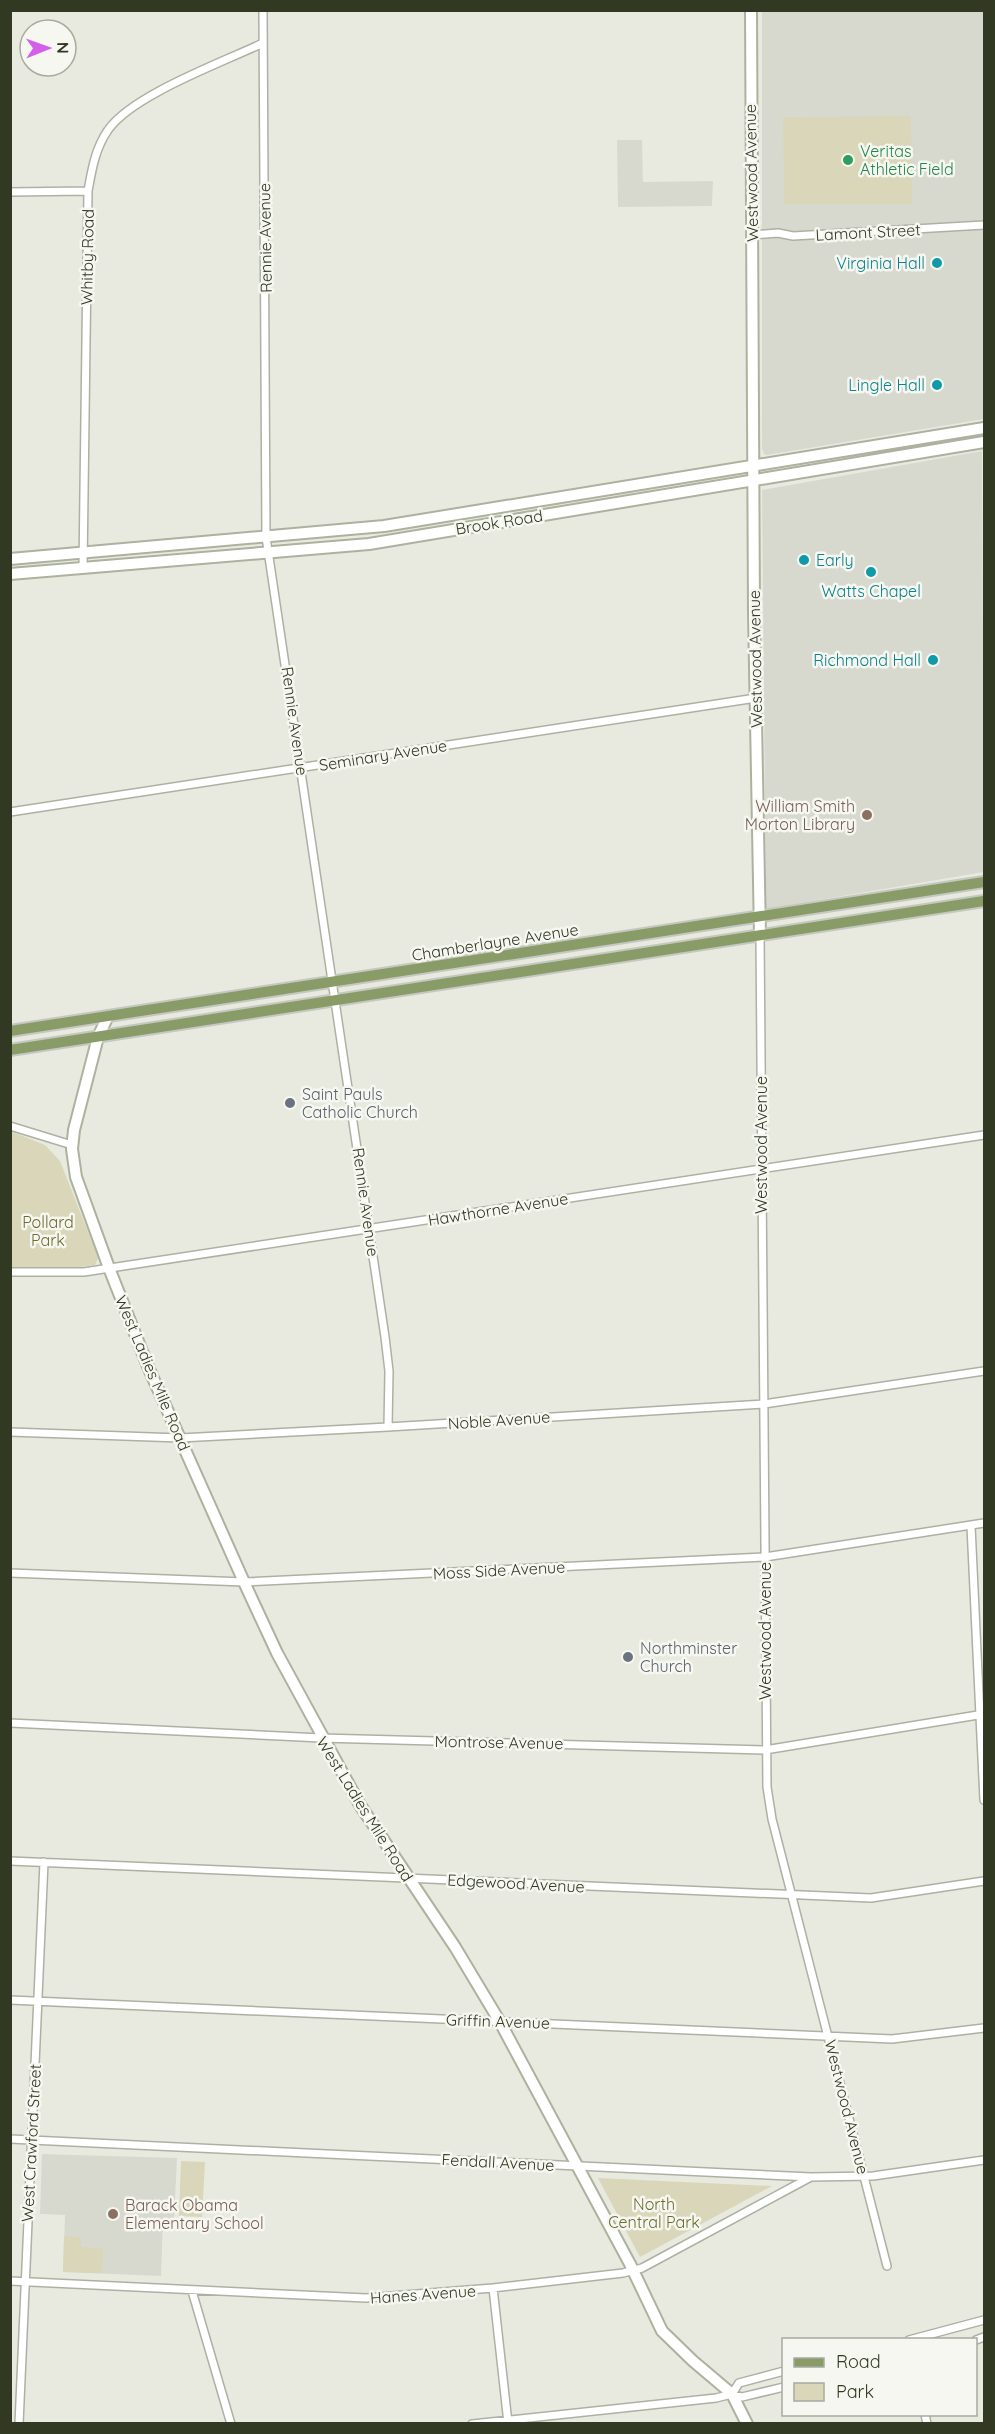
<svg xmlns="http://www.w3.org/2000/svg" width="995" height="2434" viewBox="0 0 995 2434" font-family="Quicksand,sans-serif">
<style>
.built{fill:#d8d9ce}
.green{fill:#dad6ba}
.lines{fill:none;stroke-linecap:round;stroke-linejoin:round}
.street-casing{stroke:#adb1a3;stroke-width:10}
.secondary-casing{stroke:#acb29d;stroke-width:14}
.primary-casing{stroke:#c5c8c1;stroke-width:14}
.street{stroke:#fff;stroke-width:7}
.secondary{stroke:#fff;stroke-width:10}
.primary{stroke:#899c67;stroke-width:10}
.leisure-dot{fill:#2e9e5b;stroke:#f6f7f0;stroke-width:2}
.culture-dot{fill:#0f9aa8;stroke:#f6f7f0;stroke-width:2}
.education-dot{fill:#8d6e63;stroke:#f6f7f0;stroke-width:2}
.worship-dot{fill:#6b7280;stroke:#f6f7f0;stroke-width:2}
.labels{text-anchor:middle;stroke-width:5;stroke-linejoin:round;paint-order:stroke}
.leisure-label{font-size:16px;fill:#27864d;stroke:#f6f7f0;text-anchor:start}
.street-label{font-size:16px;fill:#313922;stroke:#f6f7f0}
.culture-label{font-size:16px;fill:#0d838f;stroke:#f6f7f0;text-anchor:end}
.education-label{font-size:16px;fill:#785e54;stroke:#f6f7f0;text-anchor:end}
.worship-label{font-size:16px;fill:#5b616d;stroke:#f6f7f0;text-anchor:start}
.park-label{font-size:16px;fill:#6c6c2f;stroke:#f6f7f0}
</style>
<rect width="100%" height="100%" fill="#e8eae0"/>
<path class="built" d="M762 11H984V419L767 455 764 454 762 448Z
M617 140H642L643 182 713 181 712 206 618 207Z
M982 451 984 872 766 909 762 490Z
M42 2154 177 2158 174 2221H163L161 2276 63 2272 65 2215 40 2214Z"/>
<path class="green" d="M911 116 912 204H784L783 117Z
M10 1131 45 1145 60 1161 96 1252 98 1258 95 1265 65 1269 11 1267Z
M181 2161 205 2162 202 2217 179 2216Z
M598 2178 772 2186 640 2257Z
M64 2236 81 2237V2247L103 2248 102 2273 63 2272Z"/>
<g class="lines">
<g class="street-casing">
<path id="street" d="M263 10 266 537 385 1337 389 1371 388 1427
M10 192 88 191
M752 235 778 233 793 236 984 225
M83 568 88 191C92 169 95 149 108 130 132 95 223 62 263 43
M10 812 756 698
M760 935 767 1787 772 1819 887 2266
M10 1126 72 1145
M10 1272H84L984 1135
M10 1432 180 1438 388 1427 764 1404 984 1371
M971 1526 984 1800
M10 1573 244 1582 765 1557 984 1523
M10 1723 321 1738 765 1750 984 1714
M10 1861 871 1898 984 1881
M10 2000 892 2039 984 2028
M10 2139 811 2177 873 2176 984 2160
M10 2281 366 2298 493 2288 623 2273 642 2268 809 2178
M493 2288 508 2423
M192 2291 231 2424
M909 2340 984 2320
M976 2340 984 2337
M732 2394 739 2383 784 2371
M925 2414 927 2424
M19 2424 44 1862
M472 2424 716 2398 732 2394 742 2397 784 2387"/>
</g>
<g class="secondary-casing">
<path id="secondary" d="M751 10 754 613 760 935
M10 559 384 526 984 428
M10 574 369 544 984 442
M108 1016 98 1037 74 1130 72 1149 76 1177 109 1268 149 1369 244 1582 277 1653 360 1805 455 1947 500 2022 630 2264 662 2331 693 2361 732 2394 747 2424"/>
</g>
<g class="primary-casing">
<path id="primary" d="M10 1031 984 882
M10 1050 984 901"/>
</g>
<use href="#street" class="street"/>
<use href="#secondary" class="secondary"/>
<use href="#primary" class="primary"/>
</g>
<circle class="leisure-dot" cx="848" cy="160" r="6"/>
<g class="culture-dot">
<circle cx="937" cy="263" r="6"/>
<circle cx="937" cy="385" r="6"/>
<circle cx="804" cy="560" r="6"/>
<circle cx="871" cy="572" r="6"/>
<circle cx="933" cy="660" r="6"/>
</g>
<g class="education-dot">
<circle cx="867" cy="815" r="6"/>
<circle cx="113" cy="2214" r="6"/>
</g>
<g class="worship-dot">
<circle cx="290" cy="1103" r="6"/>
<circle cx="628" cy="1657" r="6"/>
</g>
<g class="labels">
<g class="leisure-label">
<text x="860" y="157">Veritas<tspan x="860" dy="18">Athletic Field</tspan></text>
</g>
<g class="street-label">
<text transform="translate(751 173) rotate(-91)" y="6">Westwood Avenue</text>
<text transform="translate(868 232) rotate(-3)" y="6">Lamont Street</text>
<text transform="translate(265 238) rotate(-91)" y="6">Rennie Avenue</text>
<text transform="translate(87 257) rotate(-89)" y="6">Whitby Road</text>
<text transform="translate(499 522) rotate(-9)" y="6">Brook Road</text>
<text transform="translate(755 659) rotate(-91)" y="6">Westwood Avenue</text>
<text transform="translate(295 721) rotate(82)" y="6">Rennie Avenue</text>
<text transform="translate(383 755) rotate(-9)" y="6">Seminary Avenue</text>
<text transform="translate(495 942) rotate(-9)" y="6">Chamberlayne Avenue</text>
<text transform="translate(761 1145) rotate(-90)" y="6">Westwood Avenue</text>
<text transform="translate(366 1202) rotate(82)" y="6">Rennie Avenue</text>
<text transform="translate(498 1209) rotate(-9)" y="6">Hawthorne Avenue</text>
<text transform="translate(153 1373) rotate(67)" y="6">West Ladies Mile Road</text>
<text transform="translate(499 1420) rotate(-4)" y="6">Noble Avenue</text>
<text transform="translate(499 1570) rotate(-3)" y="6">Moss Side Avenue</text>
<text transform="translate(765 1631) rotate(-90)" y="6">Westwood Avenue</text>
<text transform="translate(499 1742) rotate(1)" y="6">Montrose Avenue</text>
<text transform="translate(365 1809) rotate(58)" y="6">West Ladies Mile Road</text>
<text transform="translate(516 1883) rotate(3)" y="6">Edgewood Avenue</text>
<text transform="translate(498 2021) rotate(2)" y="6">Griffin Avenue</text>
<text transform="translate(847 2107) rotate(76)" y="6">Westwood Avenue</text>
<text transform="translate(31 2143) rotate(-87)" y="6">West Crawford Street</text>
<text transform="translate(498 2162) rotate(3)" y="6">Fendall Avenue</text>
<text transform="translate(423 2294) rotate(-4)" y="6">Hanes Avenue</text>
</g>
<g class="culture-label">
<text x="925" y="269">Virginia Hall</text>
<text x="925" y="391">Lingle Hall</text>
<text x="816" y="566" text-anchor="start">Early</text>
<text x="871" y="597" text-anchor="middle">Watts Chapel</text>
<text x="921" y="666">Richmond Hall</text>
</g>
<g class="education-label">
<text x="855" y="812">William Smith<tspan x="855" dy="18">Morton Library</tspan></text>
<text x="125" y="2211" text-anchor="start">Barack Obama<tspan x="125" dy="18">Elementary School</tspan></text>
</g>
<g class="worship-label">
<text x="302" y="1100">Saint Pauls<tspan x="302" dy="18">Catholic Church</tspan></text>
<text x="640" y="1654">Northminster<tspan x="640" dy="18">Church</tspan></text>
</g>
<g class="park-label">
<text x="48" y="1228">Pollard<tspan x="48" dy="18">Park</tspan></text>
<text x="654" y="2210">North<tspan x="654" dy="18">Central Park</tspan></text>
</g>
</g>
<rect width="995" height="2434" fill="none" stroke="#313922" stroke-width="24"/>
<rect x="782" y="2338" width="195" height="78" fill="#f6f7f0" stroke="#a7ab9e" stroke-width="1.5"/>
<rect x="794" y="2358" width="30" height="9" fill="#899c67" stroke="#a7ab9e" stroke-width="1.5"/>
<text x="836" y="2368" font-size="18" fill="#313922">Road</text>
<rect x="794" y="2383" width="30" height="18" fill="#dad6ba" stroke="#a7ab9e" stroke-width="1.5"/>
<text x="836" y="2398" font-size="18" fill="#313922">Park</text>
<g transform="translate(48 48) rotate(89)"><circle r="28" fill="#f6f7f0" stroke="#a7ab9e" stroke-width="1.5"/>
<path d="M0-4.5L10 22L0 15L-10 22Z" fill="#d45fe8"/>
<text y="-9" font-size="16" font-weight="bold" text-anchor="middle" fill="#313922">N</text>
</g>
</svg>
